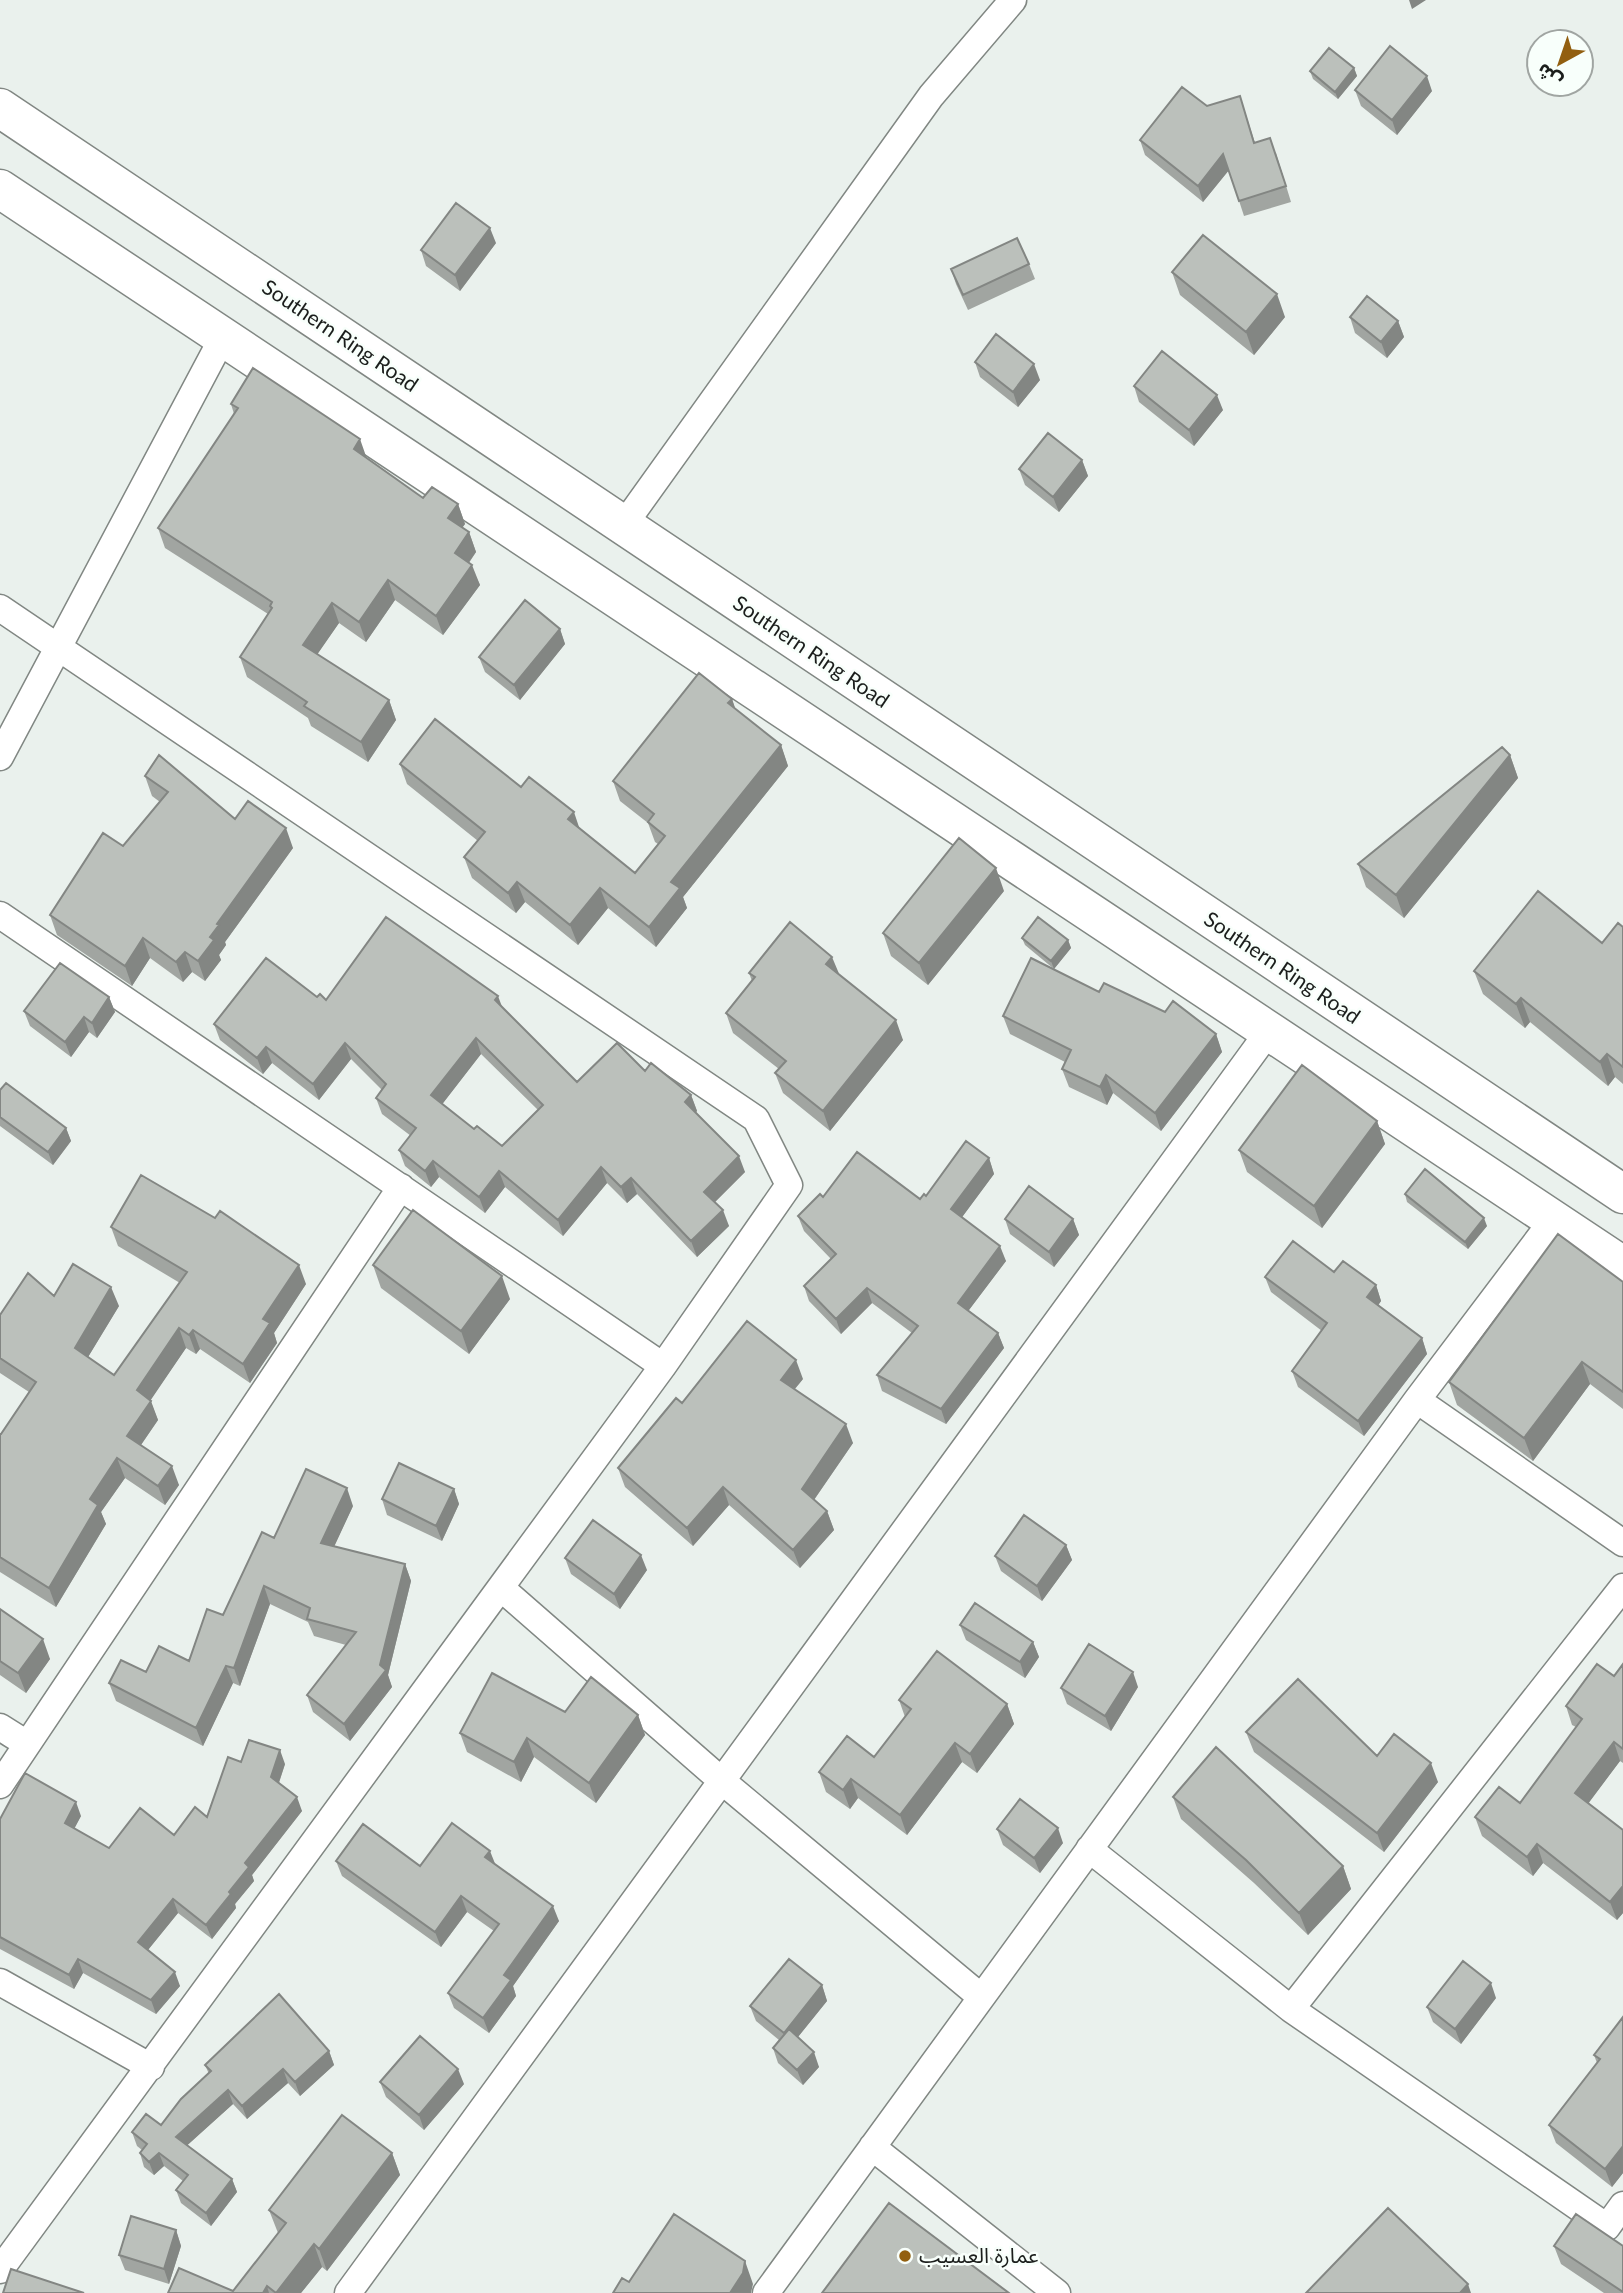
<svg xmlns="http://www.w3.org/2000/svg" width="1623" height="2293" viewBox="0 0 1623 2293" font-family="Lato,'Noto Sans Arabic',sans-serif">
<style>
.lines{fill:none;stroke-linecap:round;stroke-linejoin:round}
.street-casing{stroke:#818783;stroke-width:29}
.primary-casing{stroke:#818783;stroke-width:41}
.street{stroke:#fff;stroke-width:26}
.primary{stroke:#fff;stroke-width:38}
.wall{fill:#a1a5a1;fill-rule:evenodd}
.shaded-wall{fill:#838683}
.building{fill:#bbc0bb;stroke:#838683;stroke-width:2;fill-rule:evenodd}
.poi-dot{fill:#925f10;stroke:#f8fffb;stroke-width:2.5}
.labels{text-anchor:middle;stroke-width:5;stroke-linejoin:round;paint-order:stroke}
.street-label{font-size:21px;fill:#1b1e1c;stroke:#f8fffb}
.poi-label{font-size:21px;fill:#1b1e1c;stroke:#f8fffb;text-anchor:start}
</style>
<rect width="100%" height="100%" fill="#eaf1ed"/>
<g class="lines">
<g class="street-casing">
<path id="street" d="M623 526 931 96 1013 0
M0 608 756 1119 789 1185 663 1366 0 2270
M0 757 223 337
M0 915 663 1366
M1417 1400 1623 1543
M501 1588 722 1781 981 1997
M0 1727 27 1744
M0 1785 401 1187
M1089 1849 1291 2009 1623 1587
M0 1982 151 2067
M1291 2009 1607 2227 1623 2205
M872 2147 1057 2293
M348 2293 1269 1031
M766 2293 1417 1400 1553 1220"/>
</g>
<g class="primary-casing">
<path id="primary" d="M0 108 1623 1194
M0 189 1623 1266"/>
</g>
<use href="#street" class="street"/>
<use href="#primary" class="primary"/>
</g>
<path class="wall" d="M1354 68 1357 76 1338 99 1313 79 1310 71Z
M1355 90 1432 91 1397 135 1361 106Z
M1240 96 1255 143 1276 153 1291 202 1244 216 1229 170 1203 202 1145 155 1140 140 1207 106Z
M496 243 460 291 426 266 421 250Z
M1029 264 1035 279 968 310 956 284 951 269Z
M1172 272 1285 317 1254 355 1180 295Z
M1350 317 1398 321 1404 337 1387 358 1355 333Z
M975 362 1040 380 1018 407 980 377Z
M1134 386 1223 410 1194 446 1139 402Z
M231 404 367 458 423 498 458 504 465 524 462 528 469 532 476 552 469 563 480 585 443 635 395 600 366 642 339 623 317 654 389 700 396 720 368 762 311 726 308 718 247 677 240 657 268 614 165 548 158 528 234 414Z
M1082 460 1088 476 1059 512 1025 485 1019 469Z
M560 629 565 644 520 700 485 672 479 657Z
M732 699 735 709 781 745 788 766 683 897 687 908 656 947 608 908 578 945 525 902 516 913 472 878 464 857 478 841 407 784 400 764 521 787 579 828 635 873 658 844 655 842 648 823 620 801 613 781Z
M1510 755 1518 778 1404 918 1366 887 1358 864Z
M145 776 235 819 293 848 225 942 226 945 219 955 221 960 205 981 192 972 183 982 150 958 132 986 57 935 50 915 123 846 160 802 152 796Z
M1004 891 928 985 891 956 883 933Z
M1623 927V1084L1615 1077 1608 1086 1530 1022 1525 1028 1483 994 1474 971 1602 943Z
M1022 938 1068 940 1071 948 1054 969 1025 945Z
M749 973 839 975 903 1040 830 1131 783 1093 775 1073 779 1069 733 1033 726 1013 752 981Z
M1099 992 1165 1012 1216 1034 1222 1052 1161 1131 1113 1093 1107 1105 1069 1087 1062 1069 1065 1062 1010 1034 1003 1016Z
M109 997 115 1012 97 1038 89 1032 71 1057 30 1026 24 1011Z
M317 997 326 1000 502 1007 577 1082 645 1071 691 1095 697 1111 696 1112 745 1172 715 1202 729 1226 697 1257 637 1194 627 1203 607 1183 563 1236 505 1187 485 1213 439 1177 431 1187 405 1166 399 1150 411 1136 382 1114 376 1098 382 1090 351 1059 319 1100 272 1063 263 1074 220 1040 214 1024ZM481 1054 538 1110 502 1146 474 1129 442 1104Z
M0 1090 66 1128 71 1141 53 1165 0 1126Z
M1377 1121 1385 1144 1322 1228 1247 1172 1239 1150Z
M989 1158 994 1174 962 1217 1006 1261 968 1311 998 1333 1004 1348 946 1424 882 1391 877 1375 912 1333 872 1303 841 1334 809 1301 804 1286 831 1259 804 1231 798 1216 823 1197 920 1199Z
M1405 1194 1487 1226 1468 1249 1407 1202Z
M1005 1219H1073L1079 1235 1054 1267 1010 1234Z
M111 1227 306 1284 274 1333 277 1343 250 1383 200 1349 196 1354 186 1348 150 1400 158 1420 141 1445 179 1485 165 1505 125 1478 101 1512 106 1524 56 1607 0 1572V1434H1L29 1392 0 1373V1315L54 1296 119 1306 88 1357 114 1375 180 1283 118 1246Z
M373 1265 510 1299 469 1354 381 1288Z
M1334 1272 1376 1285 1381 1301 1378 1305 1422 1338 1427 1354 1364 1436 1298 1387 1292 1371 1322 1331 1271 1292 1265 1277Z
M1623 1282V1409L1590 1384 1533 1461 1457 1405 1449 1382Z
M803 1379 795 1389 853 1443 814 1500 827 1511 834 1530 800 1568 729 1505 693 1546 625 1487 618 1468Z
M454 1489 459 1504 442 1541 387 1515 382 1499Z
M353 1506 334 1546 405 1564 411 1581 388 1675 392 1687 350 1741 313 1712 307 1695 346 1645 314 1636 308 1622 270 1604 240 1686 233 1683 203 1746 116 1701 109 1683 189 1661 223 1615 274 1538Z
M1066 1545 1072 1560 1042 1601 1001 1571 995 1556Z
M565 1558 647 1570 620 1609 571 1574Z
M0 1609 50 1659 26 1693 0 1675Z
M960 1625 1033 1642 1039 1657 1025 1678 966 1640Z
M1623 1664V1763L1620 1761 1588 1803 1623 1830V1913L1617 1920 1543 1863 1533 1876 1482 1836 1475 1817 1520 1803 1576 1727 1572 1725 1566 1706 1614 1676Z
M1138 1687 1111 1731 1067 1704 1061 1688Z
M899 1700 1007 1704 1014 1724 977 1773 962 1762 907 1835 858 1798 850 1809 826 1792 819 1772 874 1757 905 1717Z
M638 1715 645 1735 596 1803 534 1757 521 1782 467 1752 460 1733Z
M1246 1732 1377 1756 1438 1782 1384 1852 1254 1752Z
M241 1762 285 1764 279 1783 302 1811 252 1875 254 1881 235 1904 236 1908 212 1939 178 1913 148 1950 180 1986 156 2014 83 1973 74 1989 0 1949V1819L81 1816 74 1828 109 1848 174 1835 207 1817Z
M1173 1797 1343 1866 1351 1889 1308 1935 1254 1883 1181 1819Z
M997 1829 1063 1843 1040 1873 1003 1845Z
M336 1861 420 1866 495 1865 559 1921 513 1986 516 1996 489 2033 454 2008 448 1993 494 1931 467 1912 441 1947 342 1876Z
M822 1985 827 2001 798 2037 819 2067 803 2085 778 2063 773 2048 779 2040 756 2021 750 2006Z
M1496 1998 1461 2044 1433 2022 1427 2007Z
M1623 2017V2173L1612 2187 1556 2143 1549 2125 1597 2063 1594 2055Z
M329 2051 334 2065 300 2096 288 2083 247 2119 233 2104 187 2145 232 2179 237 2192 211 2226 181 2203 176 2190 183 2181 164 2166 154 2175 144 2167 140 2153 142 2150 137 2146 132 2132 161 2125 209 2074 205 2065Z
M380 2082 464 2084 424 2130 386 2097Z
M392 2153 400 2175 327 2271 322 2267 301 2293H168L233 2291 278 2233 269 2210Z
M176 2230 181 2246 169 2284 125 2270 119 2255Z
M1554 2246H1623V2293H1604L1561 2264Z"/>
<path class="shaded-wall" d="M1409 0H1426L1412 9Z
M1354 68 1357 76 1338 99 1335 92Z
M1427 76 1432 91 1397 135 1392 120Z
M1223 154 1229 170 1203 202 1198 186Z
M490 228 496 243 460 291 455 275Z
M1277 294 1285 317 1254 355 1246 332Z
M1398 321 1404 337 1387 358 1381 342Z
M1034 364 1040 380 1018 407 1013 392Z
M1217 395 1223 410 1194 446 1189 430Z
M360 439 367 459 354 449Z
M1082 460 1088 476 1059 512 1053 497Z
M458 504 465 524 455 537 448 518Z
M469 532 476 552 462 572 455 553Z
M472 565 480 585 443 635 436 616Z
M388 580 395 600 366 642 359 622Z
M332 603 339 623 310 665 303 645Z
M560 629 565 644 520 700 514 685Z
M732 699 739 719 728 703Z
M389 700 396 720 368 762 361 742Z
M781 745 788 766 683 897 687 908 656 947 649 927 671 882Z
M1510 755 1518 778 1404 918 1396 895Z
M574 812 581 833 568 819Z
M286 828 293 848 225 942 226 945 219 955 221 960 205 981 198 961 217 924Z
M996 868 1004 891 928 985 919 963Z
M517 882 525 902 516 913 508 893Z
M600 888 608 908 578 945 570 925Z
M143 938 150 958 132 986 125 966Z
M1068 940 1071 948 1054 969 1051 961Z
M185 952 192 972 183 982 176 962Z
M832 957 840 976 826 964Z
M498 996 504 1012 495 1000Z
M109 997 115 1012 97 1038 92 1023Z
M1521 998 1530 1022 1525 1028 1516 1004Z
M84 1017 89 1032 71 1057 65 1042Z
M896 1020 903 1040 830 1131 823 1111Z
M1216 1034 1222 1052 1161 1131 1155 1113Z
M476 1038 481 1054 437 1111 431 1095Z
M345 1043 351 1059 319 1100 313 1084Z
M266 1047 272 1063 263 1074 257 1058Z
M1607 1054 1615 1077 1608 1086 1600 1062Z
M1106 1075 1113 1093 1107 1105 1100 1087Z
M691 1095 697 1111 691 1118 685 1102Z
M1377 1121 1385 1144 1322 1228 1314 1206Z
M66 1128 71 1141 53 1165 48 1152Z
M739 1156 745 1172 710 1207 704 1192Z
M989 1158 994 1174 957 1224 951 1209Z
M433 1161 439 1177 431 1187 425 1171Z
M601 1167 607 1183 563 1236 558 1220Z
M499 1171 505 1187 485 1213 479 1197Z
M631 1178 637 1194 627 1203 621 1187Z
M723 1210 729 1226 697 1257 691 1241Z
M1484 1218 1487 1226 1468 1249 1465 1242Z
M1073 1219 1079 1235 1054 1267 1049 1252Z
M1000 1246 1006 1261 963 1318 958 1303Z
M299 1265 306 1284 274 1333 277 1343 250 1383 243 1364 263 1319Z
M502 1276 510 1299 469 1354 461 1331Z
M1376 1285 1381 1301 1373 1313 1367 1297Z
M111 1287 119 1306 82 1367 75 1348Z
M867 1288 872 1303 841 1334 836 1319Z
M179 1328 186 1348 144 1410 137 1390Z
M193 1330 200 1349 196 1354 189 1335Z
M998 1333 1004 1348 946 1424 941 1409Z
M1422 1338 1427 1354 1364 1436 1358 1421Z
M796 1360 803 1379 787 1398 781 1380Z
M1582 1362 1590 1384 1533 1461 1524 1438Z
M151 1401 158 1420 134 1455 127 1436Z
M846 1424 853 1443 809 1507 802 1489Z
M117 1458 125 1478 101 1512 106 1524 56 1607 49 1588 90 1499Z
M172 1466 179 1485 165 1505 158 1486Z
M723 1487 729 1505 693 1546 687 1528Z
M347 1488 353 1506 328 1560 321 1543Z
M454 1489 459 1504 442 1541 436 1526Z
M827 1511 834 1530 800 1568 793 1550Z
M1066 1545 1072 1560 1042 1601 1037 1586Z
M641 1555 647 1570 620 1609 614 1594Z
M405 1564 411 1581 388 1675 392 1687 350 1741 344 1724 380 1665Z
M264 1586 270 1604 240 1686 234 1668Z
M43 1639 50 1659 26 1693 18 1673Z
M1033 1642 1039 1657 1025 1678 1020 1662Z
M226 1666 233 1683 203 1746 196 1728Z
M1133 1672 1138 1687 1111 1731 1105 1716Z
M1007 1704 1014 1724 977 1773 970 1754Z
M638 1715 645 1735 596 1803 589 1783Z
M527 1738 534 1757 521 1782 514 1762Z
M1614 1742 1620 1761 1582 1812 1575 1793Z
M955 1743 962 1762 907 1835 900 1815Z
M280 1750 285 1764 276 1791 271 1777Z
M1431 1763 1438 1782 1384 1852 1377 1833Z
M851 1779 858 1798 850 1809 843 1790Z
M297 1797 302 1811 252 1875 254 1881 235 1904 236 1908 212 1939 206 1925 229 1892 245 1863Z
M76 1802 81 1816 70 1837 65 1823Z
M1058 1828 1063 1843 1040 1873 1034 1858Z
M1537 1844 1543 1863 1533 1876 1527 1857Z
M490 1851 496 1866 485 1857Z
M1343 1866 1351 1889 1308 1935 1299 1913Z
M1623 1886V1913L1617 1920 1610 1902Z
M461 1896 467 1912 441 1947 435 1932Z
M173 1899 178 1913 143 1956 138 1942Z
M553 1906 559 1921 513 1986 516 1996 489 2033 483 2018 504 1975Z
M78 1959 83 1973 74 1989 69 1975Z
M175 1972 180 1986 156 2014 151 2000Z
M1491 1983 1496 1998 1461 2044 1455 2029Z
M822 1985 827 2001 789 2048 784 2033Z
M329 2051 334 2065 300 2096 295 2082Z
M814 2052 819 2067 803 2085 797 2070Z
M283 2069 288 2083 247 2119 242 2106Z
M458 2069 464 2084 424 2130 419 2115Z
M228 2090 233 2104 181 2151 176 2137Z
M1623 2146V2173L1612 2187 1605 2169Z
M159 2153 164 2166 154 2175 149 2162Z
M392 2153 400 2175 327 2271 319 2249Z
M232 2179 237 2192 211 2226 206 2213Z
M176 2230 181 2246 169 2284 164 2269Z
M314 2244 322 2267 301 2293H276Z
M745 2261 753 2284 751 2293H730Z
M1468 2284 1471 2293H1460Z
M267 2286 269 2293H263Z"/>
<path class="building" d="M1390 46 1427 76 1392 120 1355 90Z
M1329 48 1354 68 1335 92 1310 71Z
M1182 87 1207 106 1240 96 1254 143 1270 138 1286 186 1239 201 1223 154 1198 186 1140 140Z
M456 203 490 228 455 275 421 250Z
M1203 235 1277 294 1246 332 1172 272Z
M1017 238 1029 264 963 295 951 269Z
M1367 296 1398 321 1381 342 1350 317Z
M996 334 1034 364 1013 392 975 362Z
M1162 351 1217 395 1189 430 1134 386Z
M253 368 360 439 354 449 423 498 432 487 458 504 448 518 469 532 455 553 472 565 436 616 388 580 359 622 332 603 303 645 389 700 361 742 304 706 307 702 240 657 272 608 270 606 272 602 158 528 238 408 231 404Z
M1048 433 1082 460 1053 497 1019 469Z
M525 600 560 629 514 685 479 657Z
M699 673 732 699 728 703 781 745 671 882 680 888 649 927 600 888 570 925 517 882 508 893 464 857 485 832 400 764 435 719 521 787 529 777 574 812 568 819 635 873 665 836 648 822 654 814 613 781Z
M1502 747 1510 755 1396 895 1358 864Z
M159 755 235 819 248 801 286 828 217 924 219 925 210 937 214 940 198 961 185 952 176 962 143 938 125 966 50 915 103 833 123 846 168 792 145 776Z
M959 838 996 868 919 963 883 933Z
M1538 891 1602 943 1618 923 1623 927V1067L1607 1054 1600 1062 1521 998 1516 1004 1474 971Z
M386 917 498 996 495 1000 577 1082 617 1043 645 1071 651 1063 691 1095 685 1102 739 1156 704 1192 723 1210 691 1241 631 1178 621 1187 601 1167 558 1220 499 1171 479 1197 433 1161 425 1171 399 1150 416 1128 376 1098 386 1084 345 1043 313 1084 266 1047 257 1058 214 1024 266 958 317 997 320 994 326 1000ZM476 1038 543 1105 502 1146 477 1126 474 1129 431 1095Z
M1038 917 1068 940 1051 961 1022 938Z
M790 922 832 957 826 964 896 1020 823 1111 775 1073 786 1061 726 1013 755 977 749 973Z
M1031 958 1099 992 1104 983 1165 1012 1173 1001 1216 1034 1155 1113 1106 1075 1100 1087 1062 1069 1071 1050 1003 1016Z
M60 963 109 997 92 1023 84 1017 65 1042 24 1011Z
M1302 1065 1377 1121 1314 1206 1239 1150Z
M6 1083 66 1128 48 1152 0 1117V1090Z
M966 1141 989 1158 951 1209 1000 1246 958 1303 998 1333 941 1409 877 1375 918 1326 867 1288 836 1319 804 1286 836 1254 798 1216 820 1194 823 1197 857 1152 920 1199 924 1194 926 1196Z
M1425 1169 1484 1218 1465 1242 1405 1194Z
M141 1175 215 1218 220 1211 299 1265 263 1319 270 1323 243 1364 193 1330 189 1335 179 1328 137 1390 151 1401 127 1436 172 1466 158 1486 117 1458 90 1499 98 1505 49 1588 0 1557V1434H1L36 1382 0 1358V1315L28 1273 54 1296 73 1264 111 1287 75 1348 114 1375 187 1272 111 1227Z
M1029 1186 1073 1219 1049 1252 1005 1219Z
M413 1210 502 1276 461 1331 373 1265Z
M1558 1234 1623 1282V1392L1582 1362 1524 1438 1449 1382Z
M1293 1241 1334 1272 1343 1261 1376 1285 1367 1297 1422 1338 1358 1421 1292 1371 1327 1323 1265 1277Z
M747 1321 796 1360 781 1380 846 1424 802 1489 827 1511 793 1550 723 1487 687 1528 618 1468 676 1398 682 1403Z
M399 1463 454 1489 436 1526 382 1499Z
M306 1469 347 1488 321 1543 405 1564 380 1665 386 1670 344 1724 307 1695 356 1632 307 1619 310 1608 264 1586 234 1668 226 1666 196 1728 109 1683 121 1660 146 1672 159 1646 189 1661 207 1609 223 1615 262 1532 274 1538Z
M1024 1515 1066 1545 1037 1586 995 1556Z
M593 1520 641 1555 614 1594 565 1558Z
M975 1603 1033 1642 1020 1662 960 1625Z
M0 1609 43 1639 18 1673 0 1661Z
M1089 1644 1133 1672 1105 1716 1061 1688Z
M937 1651 1007 1704 970 1754 955 1743 900 1815 851 1779 843 1790 819 1772 847 1736 874 1757 911 1709 899 1700Z
M1597 1664 1614 1676 1623 1664V1749L1614 1742 1575 1793 1623 1830V1886L1610 1902 1537 1844 1527 1857 1475 1817 1499 1787 1520 1803 1582 1719 1566 1706Z
M492 1673 565 1712 591 1677 638 1715 589 1783 527 1738 514 1762 460 1733Z
M1298 1679 1377 1756 1394 1734 1431 1763 1377 1833 1246 1732Z
M249 1740 280 1750 271 1777 297 1797 245 1863 249 1867 229 1892 231 1894 206 1925 173 1899 138 1942 175 1972 151 2000 78 1959 69 1975 0 1937V1819L25 1773 76 1802 65 1823 109 1848 140 1808 174 1835 195 1807 207 1817 228 1757 241 1762Z
M1216 1747 1343 1866 1299 1913 1246 1860 1173 1797Z
M1020 1799 1058 1828 1034 1858 997 1829Z
M452 1823 490 1851 485 1857 553 1906 504 1975 511 1980 483 2018 448 1993 499 1924 461 1896 435 1932 336 1861 363 1824 420 1866Z
M789 1959 822 1985 784 2033 750 2006Z
M1463 1961 1491 1983 1455 2029 1427 2007Z
M279 1994 329 2051 295 2082 283 2069 242 2106 228 2090 176 2137 232 2179 206 2213 176 2190 188 2175 159 2153 149 2162 140 2153 147 2144 132 2132 146 2114 161 2125 181 2099 211 2071 205 2065Z
M1623 2017V2146L1605 2169 1549 2125 1600 2059 1594 2055Z
M789 2029 814 2052 797 2070 773 2048Z
M420 2036 458 2069 419 2115 380 2082Z
M342 2115 392 2153 319 2249 314 2244 276 2293 267 2286 263 2293H168L179 2268 233 2291 286 2223 269 2210Z
M889 2203 1009 2293H822Z
M1388 2208 1468 2284 1460 2293H1306Z
M674 2214 745 2261 743 2273 730 2293H613L622 2278 629 2282Z
M1576 2214 1623 2246V2292L1554 2246Z
M131 2216 176 2230 164 2269 119 2255Z
M11 2269 84 2293H3Z"/>
<circle class="poi-dot" cx="905" cy="2256" r="7"/>
<g class="labels">
<g class="street-label">
<text transform="translate(340 336) rotate(34)" y="7">Southern Ring Road</text>
<text transform="translate(811 652) rotate(34)" y="7">Southern Ring Road</text>
<text transform="translate(1282 968) rotate(34)" y="7">Southern Ring Road</text>
</g>
<g class="poi-label">
<text x="919" y="2263">عمارة العسيب</text>
</g>
</g>
<g transform="translate(1560 63) rotate(220)"><circle r="33" fill="#f8fffb" stroke="#a0a5a2" stroke-width="2"/>
<path d="M0-5L12 26L0 18L-12 26Z" fill="#925f10"/>
<text y="-10" font-size="19" font-weight="bold" text-anchor="middle" fill="#1b1e1c">ش</text>
</g>
</svg>
